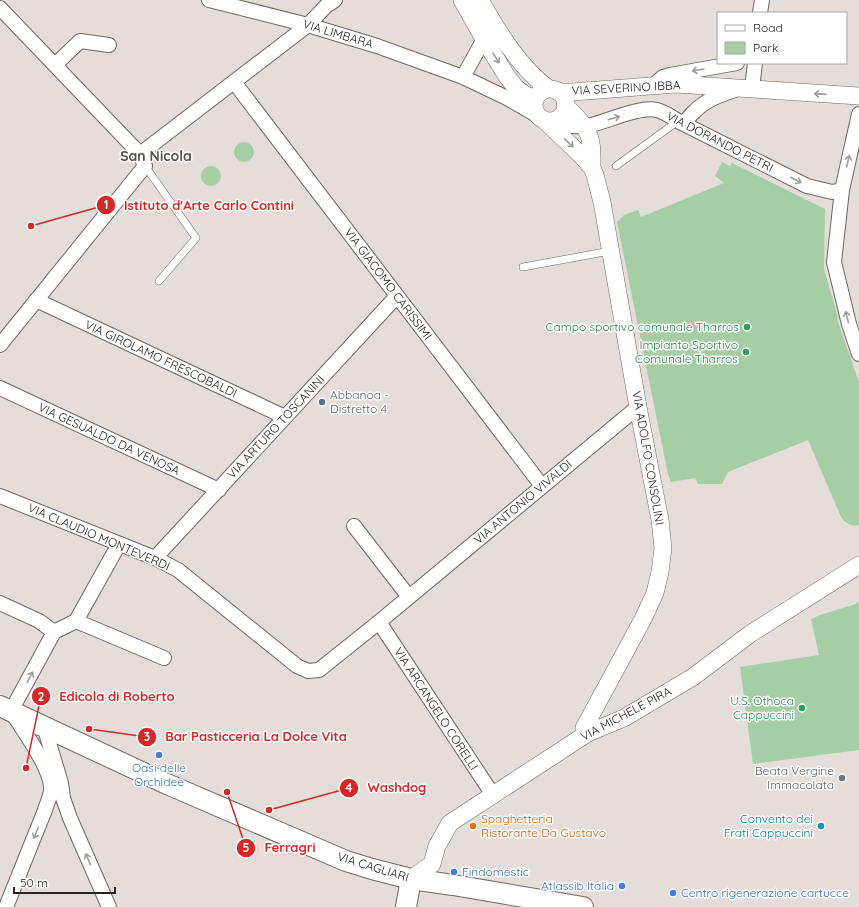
<svg xmlns="http://www.w3.org/2000/svg" width="859" height="907" viewBox="0 0 859 907" font-family="Quicksand,sans-serif">
<style>
.green{fill:#a5cea4}
.lines{fill:none;stroke-linecap:round;stroke-linejoin:round}
.service-casing{stroke:#6e6763;stroke-width:8}
.minor-casing{stroke:#6e6763;stroke-width:16}
.tertiary-casing{stroke:#6e6763;stroke-width:18}
.secondary-casing{stroke:#6e6763;stroke-width:22}
.service{stroke:#fff;stroke-width:7}
.minor{stroke:#fff;stroke-width:14}
.tertiary{stroke:#fff;stroke-width:17}
.secondary{stroke:#fff;stroke-width:20}
.oneway{stroke:#9e9c9c}
.leisure-dot{fill:#2e9e5b;stroke:#fff;stroke-width:1.5}
.service-dot{fill:#5c6f8a;stroke:#fff;stroke-width:1.5}
.shop-dot{fill:#3f7fe0;stroke:#fff;stroke-width:1.5}
.worship-dot{fill:#6b7280;stroke:#fff;stroke-width:1.5}
.food-dot{fill:#e8710a;stroke:#fff;stroke-width:1.5}
.culture-dot{fill:#0f9aa8;stroke:#fff;stroke-width:1.5}
.labels{text-anchor:middle;stroke-width:3;stroke-linejoin:round;paint-order:stroke}
.street-label{font-size:12px;fill:#272422;stroke:#fff}
.leisure-label{font-size:12px;fill:#27864d;stroke:#fff;text-anchor:end}
.service-label{font-size:12px;fill:#4e5e75;stroke:#fff;text-anchor:start}
.shop-label{font-size:12px;fill:#366cbe;stroke:#fff;text-anchor:start}
.worship-label{font-size:12px;fill:#5b616d;stroke:#fff;text-anchor:end}
.food-label{font-size:12px;fill:#c56008;stroke:#fff;text-anchor:start}
.culture-label{font-size:12px;fill:#0d838f;stroke:#fff;text-anchor:end}
.quarter-label{font-size:14px;font-weight:bold;fill:#564f4b;stroke:#fff}
.leader{fill:none;stroke:#d62828;stroke-width:1.5}
.callout-dot{fill:#d62828;stroke:#fff;stroke-width:1.5}
.mark-label{font-size:12px;text-anchor:middle;font-weight:bold;fill:#fff}
.callout-label{font-size:13px;text-anchor:middle;font-weight:bold;fill:#d62828;stroke:#fff;stroke-width:3;stroke-linejoin:round;paint-order:stroke}
</style>
<rect width="100%" height="100%" fill="#e5ddd9"/>
<path class="green" d="M234 152a10 10 0 1 1 20 0a10 10 0 1 1-20 0Z
M722 162 730 166 732 163 825 209 824 269 837 314 838 322 859 382V525C851 527 845 523 841 517L808 440 728 472 722 484H698L695 478 671 482 668 474 617 222 624 215 638 210 641 217 724 183 715 176Z
M201 176a10 10 0 1 1 20 0a10 10 0 1 1-20 0Z
M859 602V750L753 764 740 667 819 655 811 619 820 615 856 604Z"/>
<g class="lines">
<g class="service-casing">
<path id="service" d="M145 166 196 238 159 281
M616 166 678 121
M523 267 610 251"/>
</g>
<g class="minor-casing">
<path id="minor" d="M209 0 308 25 377 46 463 77 507 98 540 117
M0 8 140 154
M760 13 762 0
M55 65 80 41 109 45
M463 77 484 39
M234 82 542 486
M654 85 663 77 670 75 737 63
M752 89 755 63
M859 114 842 190 834 262 849 324 859 354
M549 121C561 125 578 128 591 125 608 121 640 106 657 110 664 112 672 117 678 121L807 186 832 192 842 190
M684 124C687 120 690 115 694 112 705 100 720 95 735 90
M36 300 285 417
M0 345 145 166 140 154 308 25 326 6 335 0
M0 388 219 490
M0 496 155 558 178 570 297 666 308 671 319 670 379 622 638 407
M354 526 409 597
M155 558 397 296
M0 603 39 621 54 632
M76 621 164 658
M379 622 493 795
M39 728 44 726 61 783 63 798 70 818 109 907
M6 907 45 810C47 803 51 796 51 789 52 769 22 729 11 711L54 632 76 621 119 544"/>
</g>
<g class="tertiary-casing">
<path id="tertiary" d="M462 0 484 39 506 75 516 88 524 94 535 100
M480 0C499 33 519 67 549 89
M534 105a16 16 0 1 1 32 0a16 16 0 1 1-32 0Z
M558 92H573L676 84 859 96
M565 106C573 113 584 124 588 133 593 144 592 156 592 168
M544 120 582 156 592 168 595 175 602 202 638 407 660 520 663 548 660 572 655 593 643 619 584 728 588 733
M411 879 432 864 437 846 450 823 588 733 624 718 693 677 750 634 859 565"/>
</g>
<g class="secondary-casing">
<path id="secondary" d="M0 706 167 784 346 861 372 869 411 879 453 885 583 907
M406 907 411 879"/>
</g>
<use href="#service" class="service"/>
<use href="#minor" class="minor"/>
<use href="#tertiary" class="tertiary"/>
<use href="#secondary" class="secondary"/>
</g>
<defs><path id="oneway-shaft" d="M-6 0H5M1.5-3L5.5 0L1.5 3" fill="none" stroke-width="1.6" stroke-linecap="round" stroke-linejoin="round"/></defs>
<g class="oneway">
<use href="#oneway-shaft" transform="translate(496 58) rotate(59)"/>
<use href="#oneway-shaft" transform="translate(698 70) rotate(170)"/>
<use href="#oneway-shaft" transform="translate(820 94) rotate(-176)"/>
<use href="#oneway-shaft" transform="translate(614 118) rotate(-17)"/>
<use href="#oneway-shaft" transform="translate(569 143) rotate(44)"/>
<use href="#oneway-shaft" transform="translate(848 161) rotate(-78)"/>
<use href="#oneway-shaft" transform="translate(796 180) rotate(27)"/>
<use href="#oneway-shaft" transform="translate(847 317) rotate(-104)"/>
<use href="#oneway-shaft" transform="translate(30 677) rotate(-62)"/>
<use href="#oneway-shaft" transform="translate(36 833) rotate(112)"/>
<use href="#oneway-shaft" transform="translate(88 859) rotate(-114)"/>
</g>
<g class="leisure-dot">
<circle cx="747" cy="327" r="4"/>
<circle cx="746" cy="352" r="4"/>
<circle cx="802" cy="708" r="4"/>
</g>
<circle class="service-dot" cx="322" cy="402" r="4"/>
<g class="shop-dot">
<circle cx="159" cy="755" r="4"/>
<circle cx="454" cy="872" r="4"/>
<circle cx="622" cy="886" r="4"/>
<circle cx="673" cy="893" r="4"/>
</g>
<circle class="worship-dot" cx="842" cy="778" r="4"/>
<circle class="food-dot" cx="473" cy="826" r="4"/>
<circle class="culture-dot" cx="821" cy="826" r="4"/>
<g class="labels">
<g class="street-label">
<text transform="translate(338 34) rotate(17)" y="4">VIA LIMBARA</text>
<text transform="translate(626 88) rotate(-3)" y="4">VIA SEVERINO IBBA</text>
<text transform="translate(720 142) rotate(27)" y="4">VIA DORANDO PETRI</text>
<text transform="translate(388 284) rotate(53)" y="4">VIA GIACOMO CARISSIMI</text>
<text transform="translate(161 359) rotate(25)" y="4">VIA GIROLAMO FRESCOBALDI</text>
<text transform="translate(276 427) rotate(-47)" y="4">VIA ARTURO TOSCANINI</text>
<text transform="translate(109 439) rotate(25)" y="4">VIA GESUALDO DA VENOSA</text>
<text transform="translate(648 458) rotate(80)" y="4">VIA ADOLFO CONSOLINI</text>
<text transform="translate(523 502) rotate(-40)" y="4">VIA ANTONIO VIVALDI</text>
<text transform="translate(99 537) rotate(23)" y="4">VIA CLAUDIO MONTEVERDI</text>
<text transform="translate(436 709) rotate(57)" y="4">VIA ARCANGELO CORELLI</text>
<text transform="translate(626 714) rotate(-28)" y="4">VIA MICHELE PIRA</text>
<text transform="translate(373 867) rotate(17)" y="4">VIA CAGLIARI</text>
</g>
<g class="leisure-label">
<text x="739" y="331">Campo sportivo comunale Tharros</text>
<text x="738" y="349">Impianto Sportivo<tspan x="738" dy="14">Comunale Tharros</tspan></text>
<text x="794" y="705">U.S. Othoca<tspan x="794" dy="14">Cappuccini</tspan></text>
</g>
<g class="service-label">
<text x="330" y="399">Abbanoa -<tspan x="330" dy="14">Distretto 4</tspan></text>
</g>
<g class="shop-label">
<text x="159" y="772" text-anchor="middle">Oasi delle<tspan x="159" dy="14">Orchidee</tspan></text>
<text x="462" y="876">Findomestic</text>
<text x="614" y="890" text-anchor="end">Atlassib Italia</text>
<text x="681" y="897">Centro rigenerazione cartucce</text>
</g>
<g class="worship-label">
<text x="834" y="775">Beata Vergine<tspan x="834" dy="14">Immacolata</tspan></text>
</g>
<g class="food-label">
<text x="481" y="823">Spaghetteria<tspan x="481" dy="14">Ristorante Da Gustavo</tspan></text>
</g>
<g class="culture-label">
<text x="813" y="823">Convento dei<tspan x="813" dy="14">Frati Cappuccini</tspan></text>
</g>
<g class="quarter-label">
<text x="156" y="161">San Nicola</text>
</g>
</g>
<path class="leader" d="M31 226L106 205M26 768L41 696M89 729L147 737M269 810L349 788M227 792L246 848"/>
<g class="callout-dot">
<circle cx="31" cy="226" r="4"/>
<circle cx="26" cy="768" r="4"/>
<circle cx="89" cy="729" r="4"/>
<circle cx="269" cy="810" r="4"/>
<circle cx="227" cy="792" r="4"/>
<circle cx="106" cy="205" r="10"/>
<circle cx="41" cy="696" r="10"/>
<circle cx="147" cy="737" r="10"/>
<circle cx="349" cy="788" r="10"/>
<circle cx="246" cy="848" r="10"/>
</g>
<g class="mark-label">
<text x="106" y="209">1</text>
<text x="41" y="701">2</text>
<text x="147" y="741">3</text>
<text x="349" y="792">4</text>
<text x="246" y="852">5</text>
</g>
<g class="callout-label">
<text x="209" y="210">Istituto d'Arte Carlo Contini</text>
<text x="117" y="701">Edicola di Roberto</text>
<text x="256" y="741">Bar Pasticceria La Dolce Vita</text>
<text x="397" y="792">Washdog</text>
<text x="290" y="852">Ferragri</text>
</g>
<rect x="717" y="12" width="130" height="52" fill="#ffffff" stroke="#a9a7a7"/>
<rect x="725" y="25" width="20" height="6" fill="#ffffff" stroke="#a9a7a7"/>
<text x="753" y="32" font-size="12" fill="#272422">Road</text>
<rect x="725" y="42" width="20" height="12" fill="#a5cea4" stroke="#a9a7a7"/>
<text x="753" y="52" font-size="12" fill="#272422">Park</text>
<path d="M14 887v6h101v-6" fill="none" stroke="#272422" stroke-width="2"/>
<text x="20" y="887" font-size="12" fill="#272422" stroke="#ffffff" stroke-width="3" paint-order="stroke">50 m</text>
</svg>
